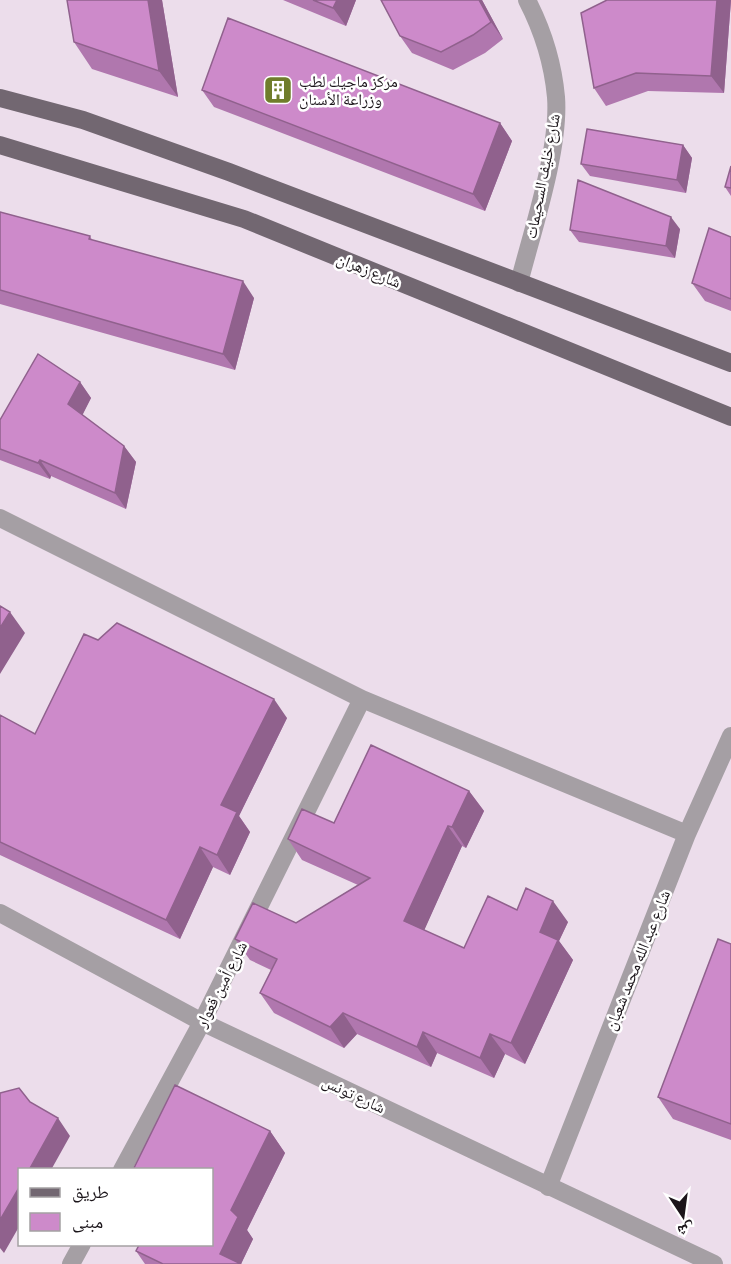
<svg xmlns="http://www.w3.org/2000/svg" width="731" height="1264" viewBox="0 0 731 1264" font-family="Manrope,'Noto Naskh Arabic',sans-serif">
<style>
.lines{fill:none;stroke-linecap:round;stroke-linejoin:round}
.minor{stroke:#a59fa4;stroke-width:18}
.major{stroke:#726771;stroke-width:18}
.wall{fill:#b077ae}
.shaded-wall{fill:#90618d}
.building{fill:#cd8aca;stroke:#90618d;stroke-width:1.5}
.labels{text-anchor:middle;stroke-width:5;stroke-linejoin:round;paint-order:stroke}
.poi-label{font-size:16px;fill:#1b151a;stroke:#fff;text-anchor:start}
.street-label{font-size:16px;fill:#1b151a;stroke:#fff}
</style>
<rect width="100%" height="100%" fill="#ecddeb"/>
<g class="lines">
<path class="minor" d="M519 283C532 232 560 149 556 97 553 64 542 29 527 0
M0 518 362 699 687 834
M0 913 202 1022 714 1264
M122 1170 202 1022 362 699
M548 1187 687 834 731 736
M71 1264 82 1244"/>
<path class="major" d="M0 98 83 120 229 172 731 363
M0 145 244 219 731 417"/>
</g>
<path class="wall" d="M67 0H162L178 97 92 69 74 42Z
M283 0H356L346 26Z
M381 0H482L503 39 485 53 453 70 412 53 400 36Z
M731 0 724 93 648 91 606 106 594 88Z
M202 90 500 123 512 141 485 211 214 107Z
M683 145 692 158 686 193 590 176 581 164Z
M731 166V196L725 187Z
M0 212 90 236 92 240 254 298 235 370 0 304Z
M680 229 675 258 579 242 570 230Z
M731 237V311L705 301 692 283Z
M80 382 91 398 82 415 124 446 136 462 126 509 51 476 50 479 0 460V420Z
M98 640 287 718 239 816 250 832 230 875 213 867 180 939 0 855V715L35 734Z
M469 791 484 811 466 848 462 846 424 930 464 948 517 910 568 922 559 941 573 960 525 1064 505 1054 494 1078 437 1053 431 1067 357 1034 344 1048 274 1013 260 993 271 970 250 960 235 939 296 923 358 885 302 860 288 839 334 823Z
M731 944V1140L673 1119 658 1097Z
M270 1131 285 1153 247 1230 253 1239 241 1264H145L136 1251 212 1245Z"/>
<path class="shaded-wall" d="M148 0H162L178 97 159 71Z
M337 0H356L346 26 333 8Z
M479 0H482L503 39 491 22Z
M717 0H731L724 93 711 76Z
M500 123 512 141 485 211 473 194Z
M683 145 692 158 686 193 677 180Z
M671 217 680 229 675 258 666 246Z
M243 281 254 298 235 370 223 354Z
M80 382 91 398 80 420 68 404Z
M124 446 136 462 126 509 115 493Z
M40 460 51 476 50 479 38 463Z
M10 612 25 633 0 674V628Z
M274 699 287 718 239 816 250 832 230 875 217 855 221 805Z
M469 791 484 811 466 848 452 827Z
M448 826 462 846 419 942 404 921Z
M200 847 213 867 180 939 166 920Z
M553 901 568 922 559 941 573 960 525 1064 511 1043 540 932Z
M343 1013 357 1034 344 1048 330 1027Z
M423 1032 437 1053 431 1067 417 1047Z
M490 1034 505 1054 494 1078 480 1058Z
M58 1118 70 1136 51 1170H29Z
M270 1131 285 1153 247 1230 253 1239 241 1264 220 1254 231 1210Z
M20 1186V1225L4 1253 0 1248V1220Z"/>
<path class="building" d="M67 0H148L159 71 74 42Z
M313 0H337L333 8Z
M381 0H479L491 22 473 35 441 52 400 36Z
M607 0H717L711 76 636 73 594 88 581 13Z
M228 18 500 123 473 194 202 90Z
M587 129 683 145 677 180 581 164Z
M731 166V188L725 187Z
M578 180 671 217 666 246 570 230Z
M0 212 90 236 89 239 243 281 223 354 0 290Z
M709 228 731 237V299L692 283Z
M38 354 80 382 68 404 124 446 115 493 40 460 38 463 0 449V420Z
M0 606 10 612 0 628Z
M117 623 274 699 221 805 237 812 217 855 200 847 166 920 0 842V715L35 734 84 634 98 640Z
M371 745 469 791 452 827 448 826 404 921 464 948 488 896 517 910 526 888 553 901 540 932 558 940 511 1043 490 1034 480 1058 423 1032 417 1047 343 1013 330 1027 260 993 277 959 235 939 253 903 296 923 370 878 288 839 302 809 334 823Z
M718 939 731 944V1124L658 1097Z
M175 1085 270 1131 231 1210 238 1217 220 1254 241 1264H163L136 1251 139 1245H212V1170H133Z
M19 1088 30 1102 58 1118 29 1170H20V1186L0 1220V1093Z"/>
<defs>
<g id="building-square" transform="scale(1.5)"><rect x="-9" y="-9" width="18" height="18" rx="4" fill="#6f7d2b" stroke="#fff"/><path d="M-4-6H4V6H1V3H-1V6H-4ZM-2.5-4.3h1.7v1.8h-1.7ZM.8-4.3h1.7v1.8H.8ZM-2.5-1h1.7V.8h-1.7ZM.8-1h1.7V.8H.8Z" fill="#fff"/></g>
</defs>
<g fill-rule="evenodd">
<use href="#building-square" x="278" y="90"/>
</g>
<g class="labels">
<g class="poi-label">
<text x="299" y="87">مركز ماجيك لطب<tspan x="299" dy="18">وزراعة الأسنان</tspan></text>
</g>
<g class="street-label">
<text transform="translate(542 176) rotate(-79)" y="6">شارع خليف السحيمات</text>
<text transform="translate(369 270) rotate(22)" y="6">شارع زهران</text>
<text transform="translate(637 960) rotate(-68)" y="6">شارع عبد الله محمد شعبان</text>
<text transform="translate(221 984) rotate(-63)" y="6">شارع أمين قعوار</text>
<text transform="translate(354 1094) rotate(25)" y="6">شارع تونس</text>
</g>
</g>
<rect x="18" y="1168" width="195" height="78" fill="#ffffff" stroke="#a4a1a3" stroke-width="1.5"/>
<rect x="30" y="1188" width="30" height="9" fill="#726771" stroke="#a4a1a3" stroke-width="1.5"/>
<text x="72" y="1198" font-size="18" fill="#1b151a">طريق</text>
<rect x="30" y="1213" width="30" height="18" fill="#cd8aca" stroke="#a4a1a3" stroke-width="1.5"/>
<text x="72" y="1228" font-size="18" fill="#1b151a">مبنى</text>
<g transform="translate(683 1216) rotate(167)" stroke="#ffffff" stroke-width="4.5" paint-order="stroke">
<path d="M0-4.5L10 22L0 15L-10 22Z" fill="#1b151a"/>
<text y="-9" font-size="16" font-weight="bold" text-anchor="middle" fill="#1b151a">ش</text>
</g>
</svg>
